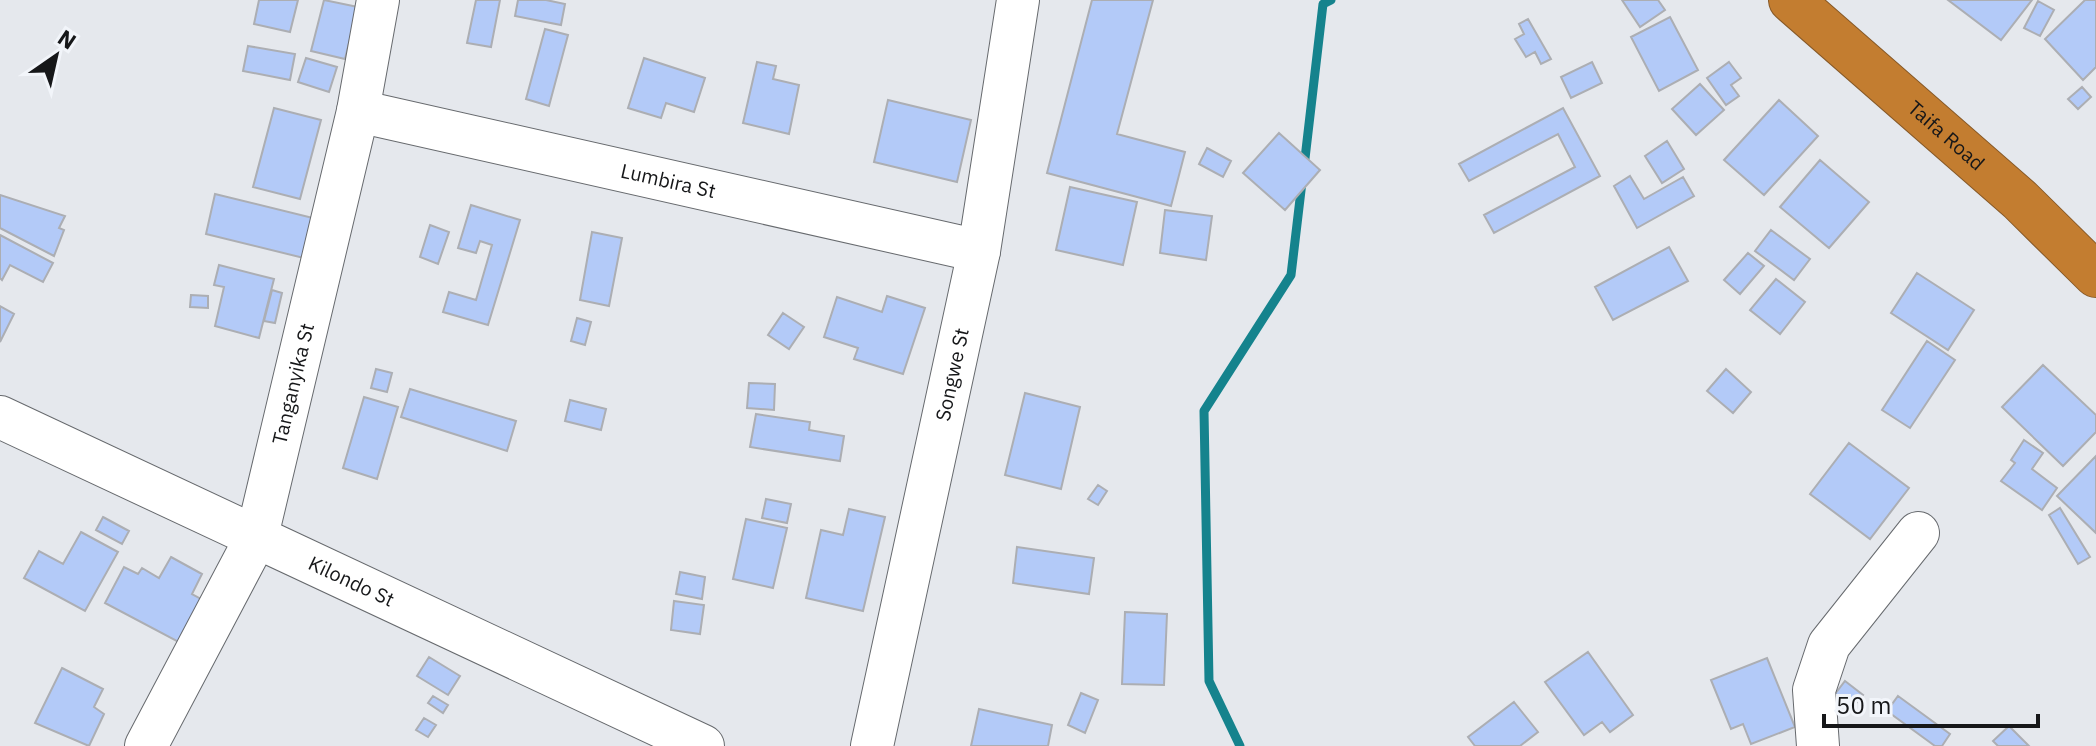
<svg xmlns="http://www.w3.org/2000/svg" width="2096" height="746" viewBox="0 0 2096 746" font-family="'IBM Plex Sans',sans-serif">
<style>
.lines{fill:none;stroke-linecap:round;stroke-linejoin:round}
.stream{stroke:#15838d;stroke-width:9}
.building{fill:#b3caf8;stroke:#acaeb3;stroke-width:2}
.minor-casing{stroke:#676a6e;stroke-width:44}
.highway-casing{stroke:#865928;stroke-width:46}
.minor{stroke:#fff;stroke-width:42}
.highway{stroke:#c37d30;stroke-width:44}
.labels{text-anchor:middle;stroke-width:8;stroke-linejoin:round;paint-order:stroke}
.street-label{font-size:20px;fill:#161719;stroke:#f2f5fa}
</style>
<rect width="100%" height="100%" fill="#e5e8ed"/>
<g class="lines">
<path class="stream" d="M1304 167 1323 4 1331 0
M1240 746 1209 681 1204 411 1291 275 1302 182"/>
</g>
<path class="building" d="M259 0H298L290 32 254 24Z
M324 0 358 7 345 59 311 51Z
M476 0H500L491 47 467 43Z
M518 0H546L565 4 561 25 515 16Z
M1092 0H1153L1117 134 1185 152 1171 206 1047 173Z
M1622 0H1658L1665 10 1640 27Z
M1948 0H2032L2001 40Z
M2085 0H2096V67L2083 80 2045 39Z
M2038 1 2054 10 2040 36 2024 28Z
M1670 17 1698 70 1659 91 1631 37Z
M1528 19 1551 59 1541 64 1535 52 1526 57 1515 39 1524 34 1519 24Z
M545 29 568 35 549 106 526 99Z
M248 46 295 54 290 80 243 71Z
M306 58 337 67 329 92 298 82Z
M644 58 705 78 694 112 666 103 661 118 628 108Z
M757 62 776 66 773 79 799 85 789 134 743 123Z
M1592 62 1602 83 1571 98 1561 77Z
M1729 62 1741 78 1731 85 1739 96 1726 105 1707 78Z
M1700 84 1724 110 1696 135 1672 109Z
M2082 87 2091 97 2078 109 2068 99Z
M888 100 971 120 957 182 874 162Z
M1779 100 1818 136 1764 195 1724 160Z
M274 108 321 120 300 199 253 187Z
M1563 108 1600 176 1494 233 1484 215 1575 167 1558 134 1469 181 1459 164Z
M1279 133 1320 170 1285 210 1243 173Z
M1667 141 1684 169 1662 183 1645 156Z
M1207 148 1231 161 1223 177 1199 164Z
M1820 160 1869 202 1829 248 1780 207Z
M1630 176 1644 199 1683 177 1694 196 1637 228 1614 186Z
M1070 187 1137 202 1123 265 1056 250Z
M215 194 321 220 312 260 206 234Z
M0 195 65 216 59 228 64 230 54 256 0 228Z
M471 205 520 220 488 325 443 312 449 292 476 300 492 245 480 241 476 253 458 248Z
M1165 210 1212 216 1206 260 1160 253Z
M430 225 449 232 438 264 420 257Z
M1771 230 1810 259 1794 280 1755 251Z
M592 232 622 238 609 306 580 300Z
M0 235 53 263 43 282 10 265 2 280 0 278Z
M1669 247 1688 281 1613 320 1595 287Z
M1748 253 1764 266 1740 294 1724 280Z
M219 265 274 279 259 338 215 326 224 287 214 285Z
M1917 273 1974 310 1948 350 1891 313Z
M1776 279 1805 302 1780 334 1750 310Z
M272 290 282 293 275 323 264 321Z
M191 295 208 296V308L190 307Z
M887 296 925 308 903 374 854 359 858 348 824 337 837 297 882 312Z
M0 306 14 314 0 342Z
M783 313 804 327 789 349 768 335Z
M577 318 591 322 585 345 571 341Z
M1927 341 1955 360 1910 428 1882 410Z
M2043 365 2096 415V432L2063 466 2002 407Z
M376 369 392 373 387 392 371 388Z
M1726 369 1751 392 1733 413 1707 391Z
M749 383 775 384 774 410 747 408Z
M410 389 516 421 507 451 401 417Z
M1025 393 1080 407 1061 489 1005 475Z
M364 397 398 407 377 479 343 468Z
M570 400 606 409 601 430 565 421Z
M756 414 810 422 809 430 844 436 840 461 750 447Z
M2024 440 2043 453 2032 469 2057 488 2042 510 2001 481 2015 463 2011 460Z
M1849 443 1909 488 1870 539 1810 494Z
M2096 456V533L2057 496Z
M1098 485 1107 491 1098 505 1088 499Z
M766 499 791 504 787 523 762 518Z
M2060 508 2090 557 2078 564 2049 515Z
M849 509 885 517 863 611 806 598 821 530 843 535Z
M103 517 129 531 122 544 96 530Z
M746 519 787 528 773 588 733 579Z
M81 532 118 552 85 611 24 578 39 551 63 564Z
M1017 547 1094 558 1089 594 1013 583Z
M171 557 202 574 192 594 210 604 188 647 105 603 124 567 138 574 142 568 159 578Z
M680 572 705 577 702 599 676 594Z
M674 601 704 605 700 634 671 630Z
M1125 612 1167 614 1164 685 1122 684Z
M1588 652 1633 715 1610 732 1602 722 1584 735 1545 682Z
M429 657 460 676 448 695 417 676Z
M1767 658 1795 727 1751 744 1743 724 1731 729 1711 680Z
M62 668 103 689 94 707 104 714 89 746 35 723Z
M1845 681 1863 695 1852 708 1835 694Z
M1081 693 1098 700 1085 733 1068 725Z
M433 696 448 705 443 713 428 703Z
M1898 696 1950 734 1942 746H1935L1887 711Z
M1514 702 1538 732 1520 746H1475L1468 737Z
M979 709 1052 725 1048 746H971Z
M424 718 436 725 428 737 416 730Z
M2009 726 2029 746H1998L1993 741Z"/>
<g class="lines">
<g class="minor-casing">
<g id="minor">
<path id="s1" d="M358 111 979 251"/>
<path id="s2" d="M0 417 703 746"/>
<path id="s3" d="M146 746 257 536 358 111 378 0"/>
<path id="s4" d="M872 746 979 251 1018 0"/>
<path d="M1818 746 1814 690 1829 645 1918 533"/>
</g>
</g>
<g class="highway-casing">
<g id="highway">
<path id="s5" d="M1791 0 2020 200 2096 275"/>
</g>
</g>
<use href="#minor" class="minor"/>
<use href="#highway" class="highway"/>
</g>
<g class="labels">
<g class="street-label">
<text dy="7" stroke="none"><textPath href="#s5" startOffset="206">Taifa Road</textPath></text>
<text dy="7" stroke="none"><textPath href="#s1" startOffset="318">Lumbira St</textPath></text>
<text dy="7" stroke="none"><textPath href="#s4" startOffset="380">Songwe St</textPath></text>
<text dy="7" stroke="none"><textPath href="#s3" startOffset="394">Tanganyika St</textPath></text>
<text dy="7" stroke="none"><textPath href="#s2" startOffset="388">Kilondo St</textPath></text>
</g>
</g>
<g transform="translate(56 56) rotate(34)" stroke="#f2f5fa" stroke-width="6" paint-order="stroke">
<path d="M0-6L14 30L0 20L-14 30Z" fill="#161719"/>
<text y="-12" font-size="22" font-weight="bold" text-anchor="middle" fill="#161719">N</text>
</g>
<path d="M1824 714v12h214v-12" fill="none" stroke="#161719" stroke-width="4"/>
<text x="1836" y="714" font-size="24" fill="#161719" stroke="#f2f5fa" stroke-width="6" paint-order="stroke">50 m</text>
</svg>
